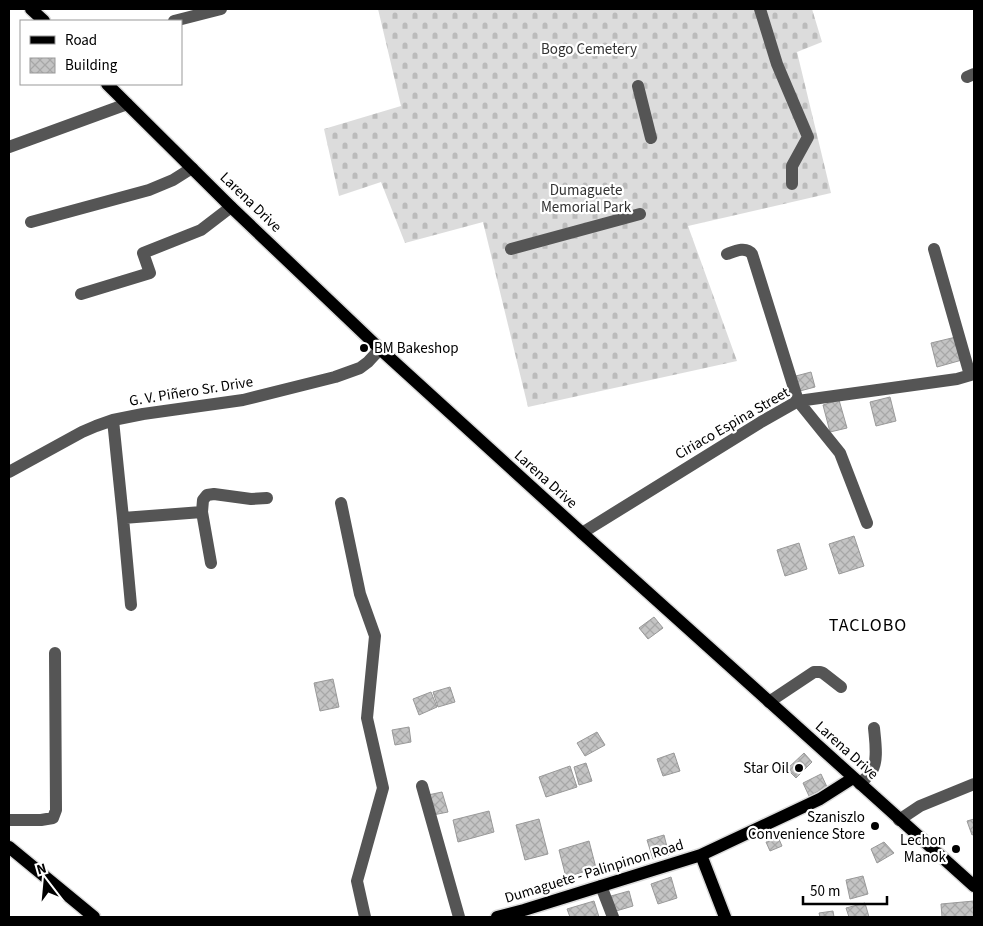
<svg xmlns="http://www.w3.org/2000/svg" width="983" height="926" viewBox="0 0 983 926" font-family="'Source Sans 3',sans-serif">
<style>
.cemetery{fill:url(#cemetery-stones)}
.building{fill:url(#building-cross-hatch);stroke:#999}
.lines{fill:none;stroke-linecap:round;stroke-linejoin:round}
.major-casing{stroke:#dbdbdb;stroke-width:15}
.minor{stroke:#555;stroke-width:12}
.major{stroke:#000;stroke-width:12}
.poi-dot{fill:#000;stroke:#fff;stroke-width:2}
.labels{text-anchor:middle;stroke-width:4.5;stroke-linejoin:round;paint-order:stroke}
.park-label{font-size:15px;fill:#333;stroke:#fff}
.street-label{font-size:15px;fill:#000;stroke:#fff}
.poi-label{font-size:15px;fill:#000;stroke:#fff;text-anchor:end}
.quarter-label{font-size:18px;letter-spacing:1px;fill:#000;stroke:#fff}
</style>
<defs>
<pattern id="cemetery-stones" width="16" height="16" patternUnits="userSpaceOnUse" patternTransform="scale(1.25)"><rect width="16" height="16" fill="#dcdcdc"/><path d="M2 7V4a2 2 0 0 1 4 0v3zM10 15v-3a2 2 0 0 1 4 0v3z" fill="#bbb"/></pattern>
<pattern id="building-cross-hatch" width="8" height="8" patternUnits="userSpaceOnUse" patternTransform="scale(1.25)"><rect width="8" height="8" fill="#c4c4c4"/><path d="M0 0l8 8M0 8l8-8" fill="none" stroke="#a7a7a7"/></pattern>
</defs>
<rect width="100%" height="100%" fill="#fff"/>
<path class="cemetery" d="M378 9H812L822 42 797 52 831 193 688 226 737 361 528 407 483 222 405 243 381 182 339 196 324 129 401 106Z"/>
<path class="building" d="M956 337 962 360 937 367 931 343Z
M811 372 815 387 796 392 792 377Z
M890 397 896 421 876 426 870 402Z
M839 400 847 428 830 432 823 405Z
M854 536 864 566 839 574 829 544Z
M799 543 807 569 785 576 777 550Z
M654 617 663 628 648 639 639 628Z
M333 679 339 707 320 711 314 683Z
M450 687 455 702 438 707 433 692Z
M431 692 437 707 419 715 413 699Z
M409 727 411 742 395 745 392 730Z
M597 732 605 745 585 756 577 743Z
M674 753 680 771 663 776 657 759Z
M804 753 812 762 796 778 787 769Z
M586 763 592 781 579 785 574 767Z
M570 766 577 787 546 797 539 777Z
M821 774 827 787 809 796 803 783Z
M442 792 448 812 433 815 428 795Z
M489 811 494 832 458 842 453 820Z
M539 819 548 854 525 860 516 825Z
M974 819V834L972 835 967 821Z
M664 835 669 855 653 859 647 840Z
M778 837 782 846 770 851 766 842Z
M589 841 596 868 566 877 559 850Z
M884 842 894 853 877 863 871 849Z
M863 876 868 894 850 899 846 880Z
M671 877 677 898 658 904 651 884Z
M629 891 633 906 616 911 611 896Z
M594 901 599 917H570L567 909Z
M974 901V917H942L941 904Z
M865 903 869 917H849L846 908Z
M833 911 834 917H820L819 913Z"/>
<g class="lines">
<g class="major-casing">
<path id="major" d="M31 9 44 21
M107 84 231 207 380 349 582 533 974 886
M9 847 94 917
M701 855 725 917
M497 917 524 910 701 855 820 799 853 778"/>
</g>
<path class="minor" d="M760 9 777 64 808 137 792 166V184
M174 21 221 9
M967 77 974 74
M638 86 651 138
M9 147 127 104
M31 222 149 190 173 180 192 168
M511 249 640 214
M934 249 970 375
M727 254C735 251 746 246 752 254L798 401 840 453 867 523
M81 294 150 273 143 253 201 230 231 207
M113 420 123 518 131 605
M9 472 82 432 96 426 113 420 143 414 243 400 335 377 360 368 368 362 380 349
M341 503 360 594 375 636 367 718 383 788 357 881 365 917
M202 512 211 563
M123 518 202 512 203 500 207 495 214 494 251 499 267 498
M582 533 761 422 798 401 957 379 974 374
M769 702 814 672H820L823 673 841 687
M860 784C864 780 868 776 871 772 879 762 875 740 874 728
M422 786 459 917
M9 820H41L53 818 56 810 55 653
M899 820 920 806 974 784
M601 886 613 917"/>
<use href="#major" class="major"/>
</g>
<g class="poi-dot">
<circle cx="364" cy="348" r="5"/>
<circle cx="799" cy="768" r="5"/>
<circle cx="875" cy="826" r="5"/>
<circle cx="956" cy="849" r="5"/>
</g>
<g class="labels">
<g class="park-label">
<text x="589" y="54">Bogo Cemetery</text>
<text x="586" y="195">Dumaguete<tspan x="586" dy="17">Memorial Park</tspan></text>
</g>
<g class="street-label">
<text transform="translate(251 202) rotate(44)" y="5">Larena Drive</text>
<text transform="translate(191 391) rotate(-9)" y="5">G. V. Piñero Sr. Drive</text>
<text transform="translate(732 423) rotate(-30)" y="5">Ciriaco Espina Street</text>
<text transform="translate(546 479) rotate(42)" y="5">Larena Drive</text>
<text transform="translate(847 750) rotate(42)" y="5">Larena Drive</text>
<text transform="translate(594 871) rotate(-17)" y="5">Dumaguete - Palinpinon Road</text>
</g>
<g class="poi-label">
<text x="374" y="353" text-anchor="start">BM Bakeshop</text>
<text x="789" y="773">Star Oil</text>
<text x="865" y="822">Szaniszlo<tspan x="865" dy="17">Convenience Store</tspan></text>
<text x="946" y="845">Lechon<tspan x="946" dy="17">Manok</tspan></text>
</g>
<g class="quarter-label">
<text x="868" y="631">TACLOBO</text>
</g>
</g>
<rect width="983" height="926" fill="none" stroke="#000000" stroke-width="20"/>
<rect x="20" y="20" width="162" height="65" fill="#ffffff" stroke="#999999"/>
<rect x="30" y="36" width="25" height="8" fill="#000000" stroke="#999999"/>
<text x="65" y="45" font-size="15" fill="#000000">Road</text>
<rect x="30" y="58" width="25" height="15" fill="url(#building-cross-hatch)" stroke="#999999"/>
<text x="65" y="70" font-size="15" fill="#000000">Building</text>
<g transform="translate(45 881) rotate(344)" stroke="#ffffff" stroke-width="4" paint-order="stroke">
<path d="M0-4L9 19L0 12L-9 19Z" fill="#000000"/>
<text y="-8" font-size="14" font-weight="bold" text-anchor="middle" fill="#000000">N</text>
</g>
<path d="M803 896v8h84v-8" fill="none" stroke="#000000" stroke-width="2.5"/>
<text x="810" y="896" font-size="15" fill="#000000" stroke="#ffffff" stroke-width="4" paint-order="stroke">50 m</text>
</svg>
